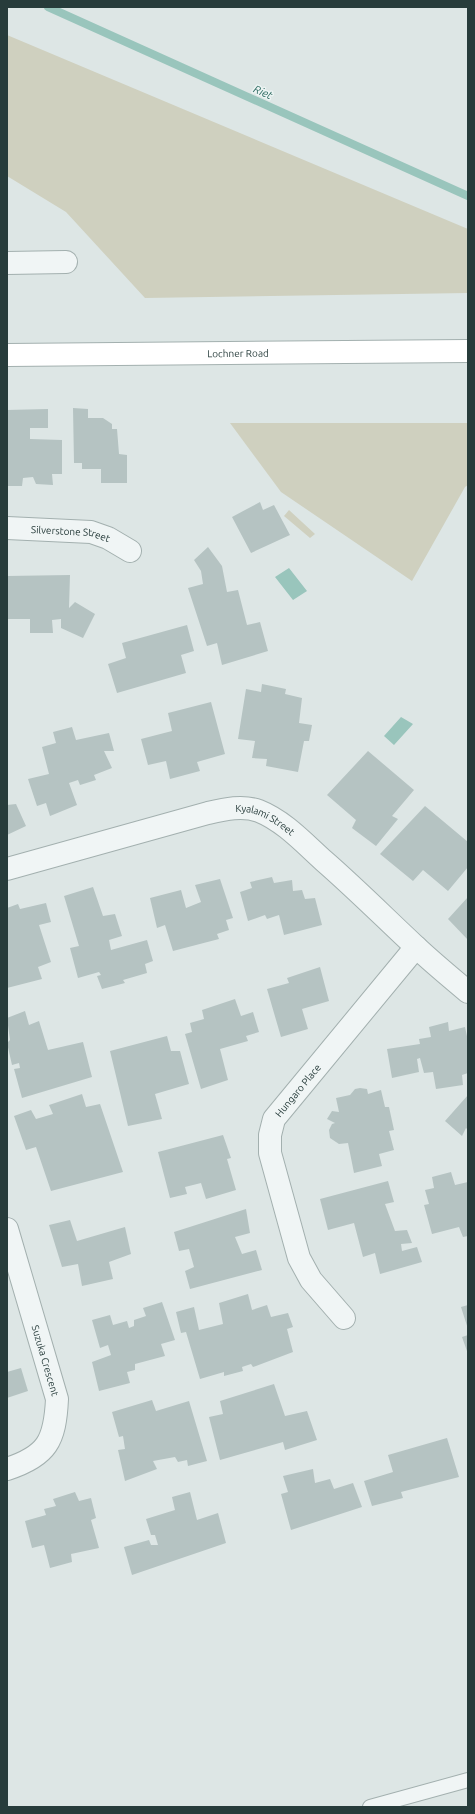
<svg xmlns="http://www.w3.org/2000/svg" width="475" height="1814" viewBox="0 0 475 1814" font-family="Ubuntu,sans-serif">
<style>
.green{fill:#cfd0bf}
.water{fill:#99c5bc}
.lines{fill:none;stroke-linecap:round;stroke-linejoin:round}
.stream{stroke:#99c5bc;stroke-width:8}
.building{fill:#b5c3c2}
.lane-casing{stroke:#a3b0af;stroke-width:16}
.street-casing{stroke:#a3b0af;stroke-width:24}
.secondary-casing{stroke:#a3b0af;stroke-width:24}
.lane{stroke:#f0f5f5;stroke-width:14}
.street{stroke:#f0f5f5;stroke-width:22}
.secondary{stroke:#fff;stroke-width:22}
.labels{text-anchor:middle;stroke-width:3;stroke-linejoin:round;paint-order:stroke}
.street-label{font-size:10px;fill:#273c3b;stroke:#ecf4f3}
.water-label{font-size:11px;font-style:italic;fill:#336e65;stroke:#ecf4f3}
</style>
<rect width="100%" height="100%" fill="#dde6e5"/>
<path class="green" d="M7 35 468 229V293L145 298 66 212 7 176Z
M230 423H468V485L465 487 412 581 281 492Z
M289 510 315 534 310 538 284 516Z"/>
<path class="water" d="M289 568 307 591 293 600 275 577Z
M401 717 413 724 394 745 384 736Z"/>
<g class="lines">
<path class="stream" d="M48 7 468 196"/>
</g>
<path class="building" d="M73 408 88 409V418H103L112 424V429H117L119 454 127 455V483H101V469H82V463H74Z
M48 409V428H30V439L62 440V474H52L53 485 36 484 33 477 23 478 22 486H7V410Z
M260 502 263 510 274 505 290 535 251 553 232 517Z
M208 547 222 566 227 592 238 590 247 625 260 622 268 651 222 665 217 643 207 646 188 588 203 584 201 571 194 560Z
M70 575 69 608 75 602 95 614 83 638 61 628V619L52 620 53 633H30V619H7V576Z
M187 625 194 651 181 655 186 673 117 693 108 664 126 658 122 643Z
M262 684 286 689 285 694 302 698 299 723 312 725 309 741H304L298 772 266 766 267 759 252 758 255 741 238 739 246 689 261 692Z
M211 702 225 754 197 762 200 771 170 779 166 761 148 765 141 739 172 731 168 713Z
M72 727 76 740 109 733 114 751H104L112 768 94 775 96 780 80 785 78 780 69 783 77 805 50 816 46 803 37 806 28 779 49 774 42 747 56 743 53 732Z
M368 751 414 790 392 816 398 819 376 846 352 828 356 820 327 795Z
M16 804 26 826 7 835V805Z
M425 806 468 842V867L448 891 423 870 413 881 380 854Z
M272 877 274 883 292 880 293 891 302 890 305 899 315 898 322 925 284 935 279 915 267 919 265 915 248 921 240 892 252 888 250 882Z
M220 879 233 918 226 920 229 930 217 934 219 939 173 951 165 925 157 928 150 898 181 890 186 908 201 902 195 885Z
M93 887 103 916 115 914 122 936 109 940 111 950 147 940 153 961 145 964 147 973 123 980 125 983 102 989 97 976 101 975 99 972 78 978 70 948 79 946 64 896Z
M468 897V940L448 919Z
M46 903 51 922 39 925 51 962 38 967 42 979 7 988V908L18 904 20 909Z
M320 967 329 1001 302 1009 308 1029 281 1037 267 989 289 983 287 978Z
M235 999 241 1016 253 1012 259 1032 246 1036 248 1041 220 1049 228 1080 201 1089 185 1034 192 1032 190 1023 204 1019 202 1010Z
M25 1011 29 1025 39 1021 48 1050 83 1042 92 1077 22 1098 14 1069 20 1068 19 1063 12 1065 7 1043 10 1040 7 1018Z
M448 1022 449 1031 465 1027 468 1041V1073L462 1075 463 1085 436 1089 433 1072 424 1073 420 1058 417 1059 419 1072 392 1078 387 1049 420 1044 419 1039 431 1037 429 1027Z
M167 1036 171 1051H180L189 1084 155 1094 162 1119 128 1126 110 1051Z
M360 1088 367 1089 368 1094 381 1090 385 1107H389L394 1130 389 1131 394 1150 379 1154 382 1166 354 1173 348 1143 339 1144 330 1138 329 1130 332 1124 335 1123 327 1119 332 1111 339 1112 336 1098 350 1095 355 1089Z
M82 1094 86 1107 100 1104 123 1172 51 1191 36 1147 26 1150 14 1116 31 1110 36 1119 53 1114 49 1105Z
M468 1095V1130L466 1128 462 1136 445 1121Z
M223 1135 231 1158 227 1159 236 1190 206 1199 201 1183 185 1187 187 1194 170 1198 158 1152Z
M451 1172 455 1185 468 1182V1236L463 1237 459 1227 432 1234 424 1205 429 1204 425 1190 434 1188 432 1177Z
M388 1181 394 1202 385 1204 395 1231 407 1230 412 1243 401 1244 402 1251 417 1247 422 1262 380 1274 375 1253 363 1257 354 1223 328 1230 320 1199Z
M246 1209 250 1233 235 1237 242 1254 256 1250 262 1270 190 1289 185 1271 194 1267 189 1249 179 1251 174 1232Z
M70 1220 77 1241 125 1227 131 1254 109 1262 113 1279 82 1286 78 1264 62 1267 49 1225Z
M248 1294 252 1310 267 1305 271 1317 288 1313 293 1327 287 1329 293 1352 253 1367 251 1364 242 1367 243 1371 224 1376V1372L200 1379 186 1332 181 1333 176 1312 194 1307 199 1330 223 1324 219 1303Z
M162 1302 175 1340 161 1344 165 1356 135 1364V1370L127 1372 130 1383 99 1391 92 1362 111 1355 108 1345 100 1348 92 1320 110 1315 113 1325 127 1321 129 1328 134 1326V1320L146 1316 143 1308Z
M468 1305V1329L461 1307Z
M468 1335V1354L462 1337Z
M21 1368 28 1391 7 1398V1372Z
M274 1384 285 1416 307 1411 317 1440 285 1450 283 1442 220 1460 209 1417 223 1414 220 1401Z
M152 1400 156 1411 189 1401 207 1461 188 1466 187 1460 178 1462 175 1457 153 1461 157 1469 125 1481 118 1450 125 1449 123 1436 119 1437 112 1412Z
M447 1438 459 1477 401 1492 403 1498 372 1506 364 1481 393 1472 388 1455Z
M313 1469 315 1483 330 1479 334 1489 353 1483 362 1507 291 1530 281 1494 288 1492 283 1476Z
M75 1492 79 1501 91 1498 96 1518 91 1520 99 1548 71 1554 72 1562 50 1568 44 1545 32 1548 25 1521 46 1515 44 1509 56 1506 53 1499Z
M190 1492 197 1520 218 1513 226 1543 132 1575 124 1547 149 1540 151 1545H158L155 1535H151L146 1519 175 1510 172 1497Z"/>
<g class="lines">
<g class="lane-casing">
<path id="lane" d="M370 1807 468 1780"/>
</g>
<g class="street-casing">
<g id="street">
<path d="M7 263 66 262"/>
<path id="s1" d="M7 528 91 532 108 538 130 551"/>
<path id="s2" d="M7 869 208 813C225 809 243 805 259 811 284 821 304 843 324 861 355 888 385 918 415 946 432 962 450 977 468 992"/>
<path id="s3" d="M7 1229 57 1399C55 1441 47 1456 7 1469"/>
<path id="s4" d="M344 1318 311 1280 299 1258 270 1153V1135L274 1119 416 947"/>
</g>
</g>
<g class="secondary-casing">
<g id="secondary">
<path id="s5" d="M7 355 468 351"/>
</g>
</g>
<use href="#lane" class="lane"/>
<use href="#street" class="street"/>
<use href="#secondary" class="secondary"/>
</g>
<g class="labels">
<g class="street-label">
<text dy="4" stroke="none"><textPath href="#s5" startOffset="231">Lochner Road</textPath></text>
<text dy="4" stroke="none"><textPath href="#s1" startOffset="64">Silverstone Street</textPath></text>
<text dy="4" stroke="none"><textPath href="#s2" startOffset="269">Kyalami Street</textPath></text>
<text dy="4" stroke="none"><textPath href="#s4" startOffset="256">Hungaro Place</textPath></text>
<text dy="4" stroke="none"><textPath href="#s3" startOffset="137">Suzuka Crescent</textPath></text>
</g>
<g class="water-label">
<text transform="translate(263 92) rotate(24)" y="4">Riet</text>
</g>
</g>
<rect width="475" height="1814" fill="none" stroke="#273c3b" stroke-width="16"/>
</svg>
